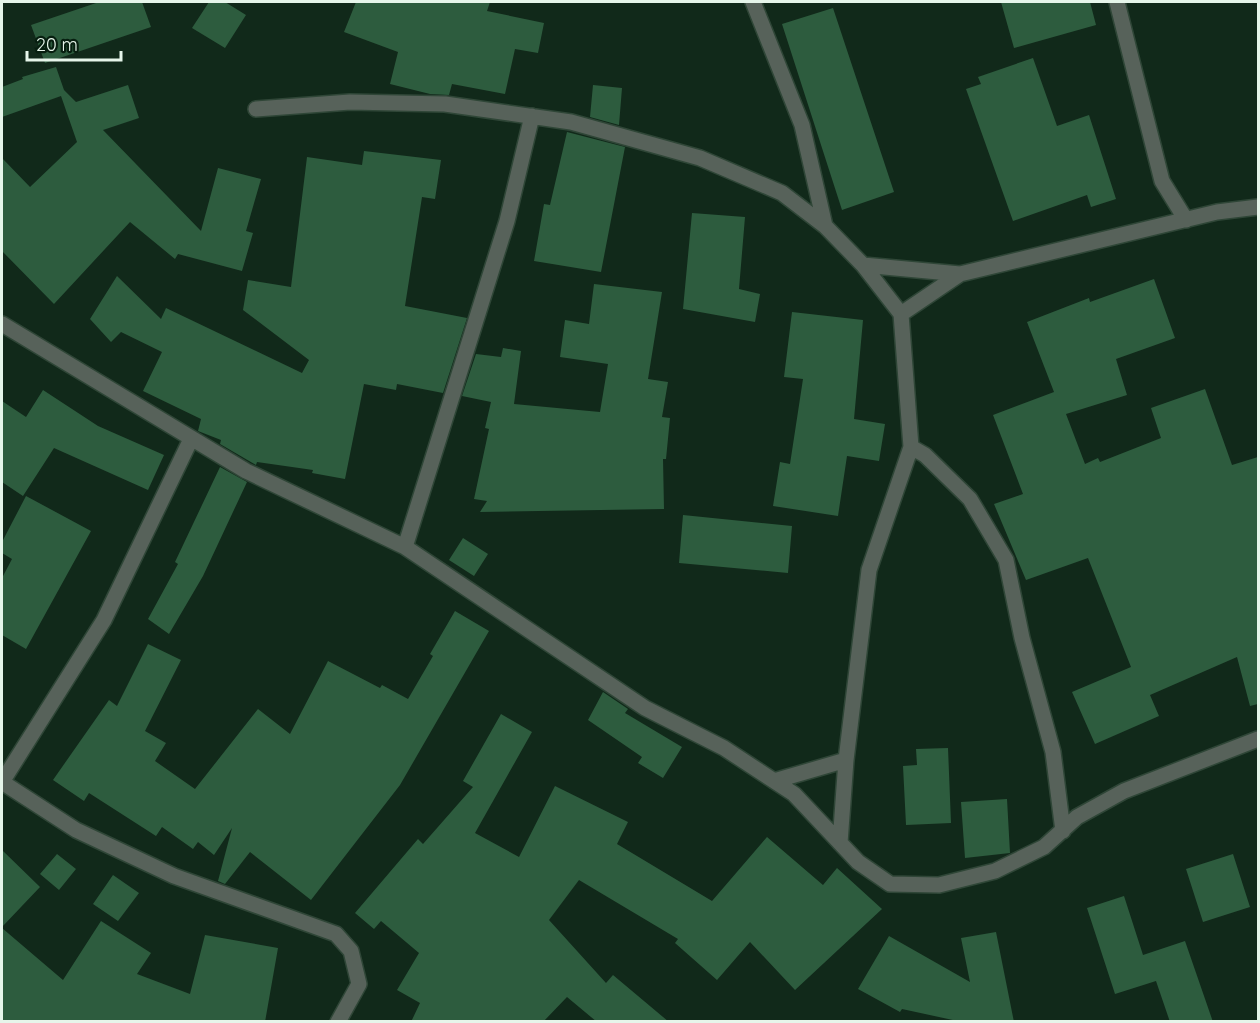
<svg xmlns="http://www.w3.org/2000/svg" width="1260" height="1023" viewBox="0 0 1260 1023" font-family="Quicksand,sans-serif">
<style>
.building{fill:#2d5c3e}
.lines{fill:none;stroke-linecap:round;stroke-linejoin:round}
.minor-casing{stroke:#2f4637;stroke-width:18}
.minor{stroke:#57625a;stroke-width:15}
</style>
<rect width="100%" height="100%" fill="#11291a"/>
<path class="building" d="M99 2H142L151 27 45 63 31 25Z
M209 2H225L246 15 225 48 192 28Z
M356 2H490L487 11 544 23 538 53 515 49 505 94 452 84 449 95 430 94 390 84 398 52 344 32Z
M1001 2H1090L1096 25 1014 48Z
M833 8 894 192 842 210 782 24Z
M1033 58 1057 126 1089 115 1116 199 1091 207 1087 195 1013 221 966 89 981 84 978 77Z
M56 67 64 90 76 102 128 85 139 118 103 130 201 231 218 168 261 179 246 231 253 233 242 271 178 254 175 259 130 222 54 304 2 251V158L30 187 77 142 61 96 2 117V87L23 79 22 77Z
M593 85 622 88 619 125 590 117Z
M567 132 625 147 601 272 534 261 544 204 550 205Z
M364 151 441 160 435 199 422 197 405 306 467 318 443 393 397 384 396 390 364 384 345 479 312 473 313 470 257 462 256 465 220 444 221 440 198 431 201 419 143 391 162 352 121 332 111 342 90 319 117 276 161 319 166 308 302 373 309 360 243 310 248 280 291 287 307 157 362 165Z
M692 213 745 217 739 289 760 294 755 322 683 309Z
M1154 279 1175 338 1116 359 1127 395 1066 414 1085 464 1098 458 1100 462 1161 438 1151 408 1205 389 1232 465 1258 457V704L1250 706 1237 657 1150 695 1159 716 1095 744 1072 692 1131 667 1088 558 1026 580 994 504 1023 494 993 415 1054 392 1027 322 1089 298 1090 302Z
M594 284 662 292 648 379 668 382 662 417 670 418 666 459H663L664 509 480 512 487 501 474 499 489 429 485 428 491 402 462 396 476 354 501 357 503 348 521 351 514 404 600 412 608 364 560 357 565 320 589 324Z
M792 312 863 320 854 419 885 424 879 461 847 456 838 516 773 506 780 462 790 464 803 379 784 377Z
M43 390 98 426 164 455 148 490 54 448 23 496 2 482V401L26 417Z
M220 467 247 482 203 576 169 634 148 619 178 564 175 562Z
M26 496 91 531 26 649 2 635V578L12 559 2 553V542Z
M683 515 792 526 788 573 679 563Z
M463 538 488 554 474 576 449 560Z
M455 611 489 631 400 785 311 900 250 852 225 884 218 881 232 828 214 855 198 842 193 849 162 827 156 836 89 793 84 801 53 780 109 700 117 706 148 644 181 660 145 731 166 743 155 761 195 789 258 709 290 734 328 661 380 688 382 685 408 699 433 656 430 654Z
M603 692 628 709 625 713 682 747 663 778 638 763 642 757 588 720Z
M501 714 532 732 475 833 519 857 555 786 628 822 617 844 712 901 767 837 823 885 837 868 882 909 795 990 750 942 717 980 675 943 678 939 579 880 549 920 606 983 613 975 669 1022H597L567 997 543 1022H411L420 1003 397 990 419 953 381 921 374 929 355 913 418 839 423 844 473 787 463 781Z
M948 748 951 823 906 825 903 766 917 765 916 749Z
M1007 799 1010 853 965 858 961 802Z
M2 850 40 887 2 927Z
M57 854 76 869 59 890 40 874Z
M1233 854 1250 907 1203 922 1186 869Z
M113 875 139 893 118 921 93 904Z
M1124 896 1143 955 1185 941 1213 1022H1170L1156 981 1115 994 1087 908Z
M101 921 151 953 137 974 190 994 205 935 278 948 265 1022H2V928L63 980Z
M996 932 1014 1022H962L902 1009 900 1012 858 989 889 936 970 982 961 938Z"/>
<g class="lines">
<g class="minor-casing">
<path id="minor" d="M753 2 802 125 825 226
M1117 2 1162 181 1186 220
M256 109 350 102 445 104 571 122 700 158 782 193 825 226 863 265 960 274 1217 212 1258 207
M901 314 960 274
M2 324 246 471 405 547 645 708 724 748 794 794 858 862 890 884 939 885 995 871 1044 847 1077 817 1124 791 1258 739
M911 447 925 455 970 499 1006 560 1022 638 1053 752 1063 831
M405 547 507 221 532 116
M774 781 846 760
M2 782 76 830 174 876 336 934 351 951 359 984 338 1022
M2 782 104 620 191 439
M840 843 846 760 869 570 911 447 901 314 863 265"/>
</g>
<use href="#minor" class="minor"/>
</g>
<rect width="1260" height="1023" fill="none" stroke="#e6f5ea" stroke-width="6"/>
<path d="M27 51v9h94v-9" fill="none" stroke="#e6f5ea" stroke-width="3"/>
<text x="36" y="51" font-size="18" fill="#e6f5ea" stroke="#071f10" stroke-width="4.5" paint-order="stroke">20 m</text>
</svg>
